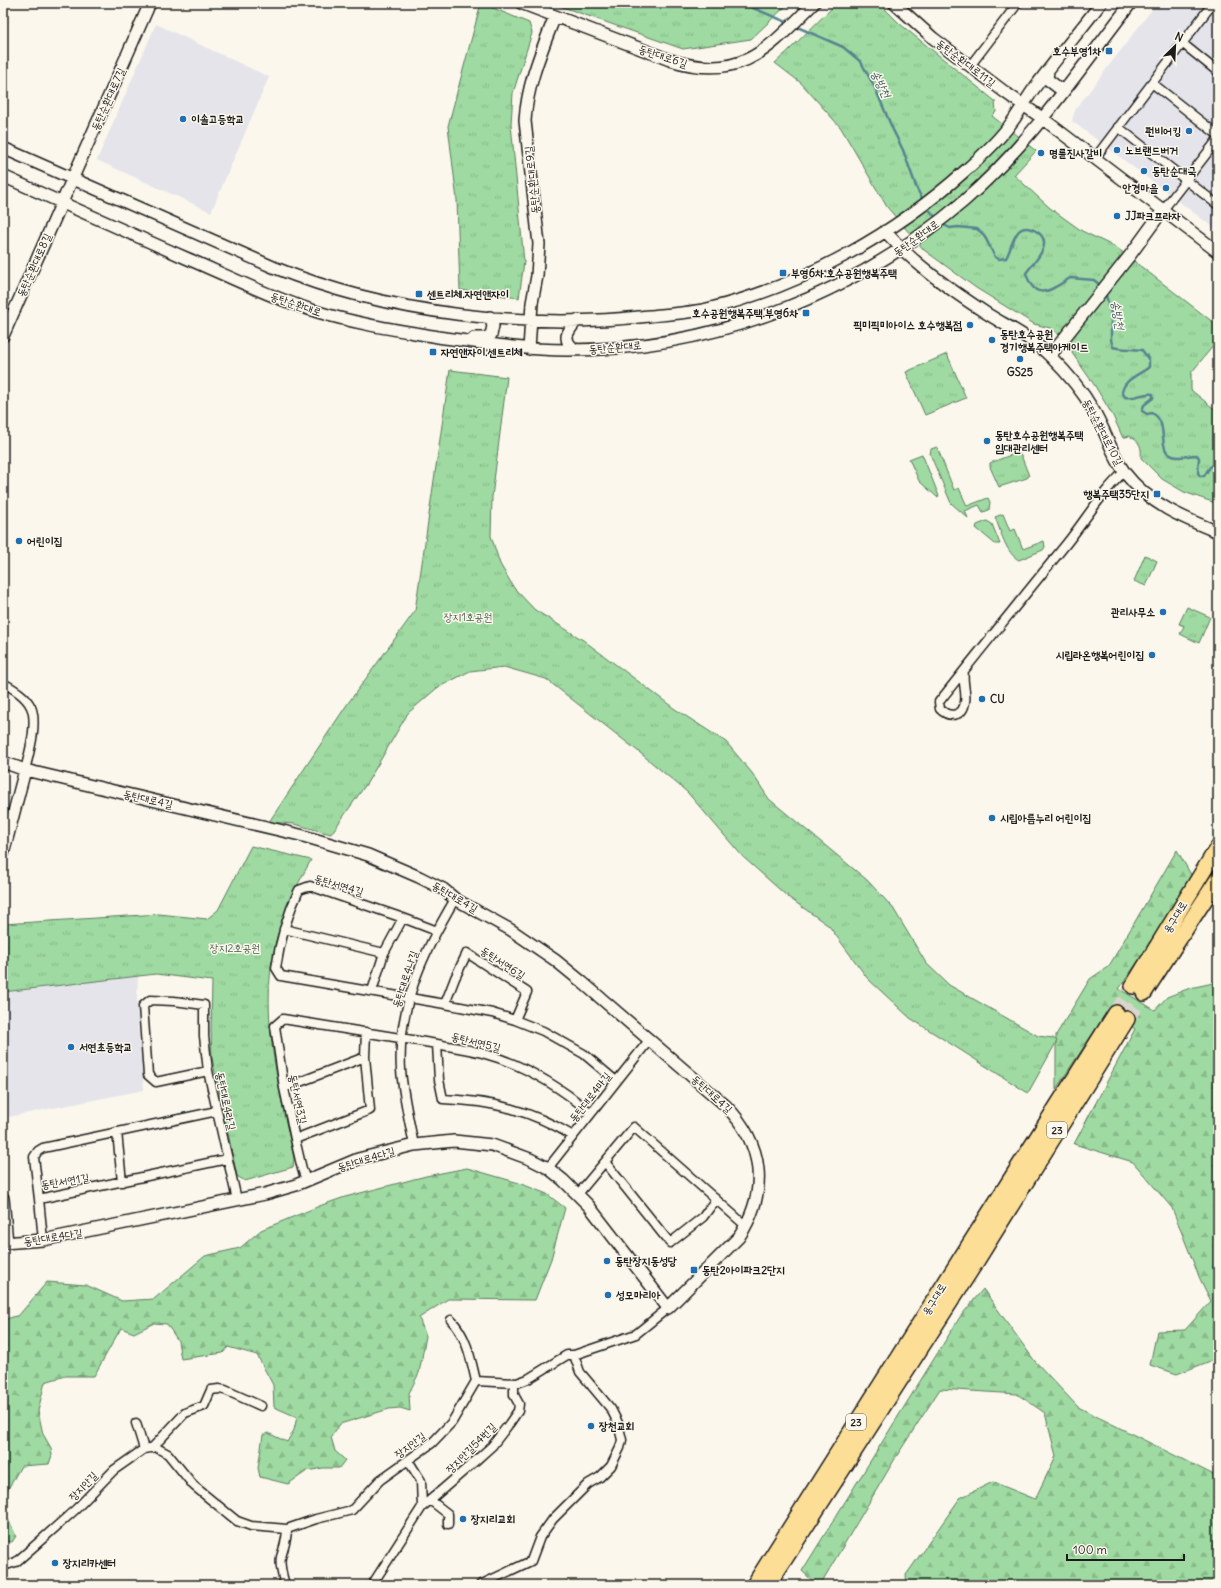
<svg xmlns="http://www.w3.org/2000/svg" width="1221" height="1588" viewBox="0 0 1221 1588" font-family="Delius,'Poor Story',sans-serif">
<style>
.built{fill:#e4e4ea}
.green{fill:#9edaa1;stroke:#5d7b5e}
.forest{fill:url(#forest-firs);stroke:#5d7b5e}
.park{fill:url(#park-tufts);stroke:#5d7b5e}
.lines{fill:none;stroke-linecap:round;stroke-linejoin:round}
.stream{stroke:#578490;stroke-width:2.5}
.highway-tunnel{stroke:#dad6cd;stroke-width:15;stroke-dasharray:15 8;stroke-linecap:butt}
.street-casing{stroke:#1c1c1c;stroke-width:11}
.secondary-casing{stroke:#1c1c1c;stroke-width:14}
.highway-casing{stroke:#1c1c1c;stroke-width:18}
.street{stroke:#fbf7ec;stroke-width:8}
.secondary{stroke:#fbf7ec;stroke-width:11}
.highway{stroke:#fdde96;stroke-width:15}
.poi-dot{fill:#1f6fb2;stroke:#fbf7ec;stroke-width:1.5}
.labels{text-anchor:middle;stroke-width:3;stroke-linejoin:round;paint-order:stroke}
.shield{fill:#fbf7ec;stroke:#5f5e5a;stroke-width:1}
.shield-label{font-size:10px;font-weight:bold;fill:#1c1c1c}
.poi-label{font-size:11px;font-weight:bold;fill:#1c1c1c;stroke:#fbf7ec;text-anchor:start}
.street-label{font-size:11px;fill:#1c1c1c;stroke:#fbf7ec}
.park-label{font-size:11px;fill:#4a5e4b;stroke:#fbf7ec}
.water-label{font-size:12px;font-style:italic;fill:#3e5960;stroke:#fbf7ec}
</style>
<defs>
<pattern id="forest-firs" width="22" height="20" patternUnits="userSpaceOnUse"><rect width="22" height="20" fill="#9edaa1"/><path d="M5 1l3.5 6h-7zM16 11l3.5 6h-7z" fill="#88ba8a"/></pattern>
<pattern id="park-tufts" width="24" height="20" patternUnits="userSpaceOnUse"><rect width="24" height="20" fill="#9edaa1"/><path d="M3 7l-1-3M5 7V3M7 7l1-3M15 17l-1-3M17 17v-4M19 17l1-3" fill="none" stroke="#88ba8a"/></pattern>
</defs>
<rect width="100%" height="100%" fill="#fbf7ec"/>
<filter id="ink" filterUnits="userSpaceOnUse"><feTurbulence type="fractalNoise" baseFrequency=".025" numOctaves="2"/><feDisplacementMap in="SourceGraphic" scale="8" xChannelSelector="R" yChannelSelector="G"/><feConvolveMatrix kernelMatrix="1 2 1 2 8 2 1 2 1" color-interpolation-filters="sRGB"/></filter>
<g filter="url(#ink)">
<path class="built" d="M1157 3H1218V231L1072 121 1075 110Z
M156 24 269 77 211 212 97 160Z
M138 975 137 998 138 1029 144 1090 8 1117 3 1065V992Z"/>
<path class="green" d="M937 447 954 490 959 488 967 506 988 498 990 502 989 510 983 512 979 505 965 511 968 518 951 503 930 454 931 449Z
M922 454 939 496 937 497 919 481 909 459Z
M1003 514 1010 531 1015 529 1023 549 1044 541 1045 547 1043 550 1019 560C1006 554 1000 529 995 517Z
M987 521 992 524 1000 544H995L976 528 977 525Z"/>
<path class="forest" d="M1177 850 1194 880 1119 989 1155 1010 1167 997 1190 988 1218 982V1351L1213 1360 1177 1374 1150 1365 1157 1331 1185 1330 1211 1301 1200 1279 1172 1208 1133 1162 1074 1144 1135 1029 1109 1009 1056 1089V1035L1090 979 1109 966Z
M467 1168 519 1183 547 1194 565 1208 551 1259 535 1300 448 1299 419 1318 426 1336 419 1373 409 1393 410 1411 400 1408 389 1409 340 1424 331 1437 335 1451 345 1460 339 1468H323L307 1471 288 1484 260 1477 258 1468 263 1435 268 1433 287 1442 294 1430 297 1417 274 1407 273 1385 257 1355 228 1347 223 1353 181 1359 178 1341 167 1324 154 1323 134 1333 121 1328 94 1376H65L45 1382 38 1411 43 1434 51 1448 52 1455 49 1464 21 1466 3 1498V1320L19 1315 47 1282 86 1285 122 1301 154 1299 205 1256 240 1248 261 1230 322 1205 345 1197 426 1176Z
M983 1289 1034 1360 1078 1407 1218 1477V1585H907L906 1575 960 1498 993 1482 1035 1499 1056 1456 1045 1413 1017 1394 940 1389 896 1457 820 1585H817L802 1571 960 1317Z
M3 1504 6 1515 16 1536 12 1542 3 1541Z"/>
<path class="park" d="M481 3 529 23 532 33 513 93 511 124 524 262 519 298 460 290 457 200 448 126Z
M551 3H789L751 39 683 49Z
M837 3H879L900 24 995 101 996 112 992 116 1036 151 1014 175 1050 208 1082 231 1117 248 1218 326V340L1191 373V390L1218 412V504L1184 492 1162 479 1141 458C1142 447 1140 441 1129 436L1123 438 1113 416 1095 386 1072 353V345L1050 328 1034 324 976 288 924 250 887 207 841 128 801 83 775 63 786 53Z
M947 354 966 398 925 415 906 372Z
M450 370 507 377 492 497 491 536 500 564 514 588 535 610 583 640 675 709 726 742 752 773 769 799 867 880 893 908 926 963 949 985 1038 1036 1053 1038 1057 1041 1028 1093 910 1018 868 979 829 926 788 897 743 857 687 792 639 752 546 679 504 667 470 671 437 688 408 713 367 783 331 834 294 824 269 822 346 706 415 611Z
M1016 453H1019L1021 455 1029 476 1027 478 999 487 990 467V463Z
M1145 555 1157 561 1146 586 1134 581Z
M1187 607 1210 617 1199 643 1180 634 1184 626 1179 624Z
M251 846 311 860C300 880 289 900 282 921 254 999 278 1081 294 1159L293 1167 245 1181 237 1176 212 1058 211 1031 212 981 156 974 3 992V924L159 914 207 919 218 910Z"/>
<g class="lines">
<path class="stream" d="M741 3 789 23
M795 26 843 47 861 62 875 88 893 130 903 150 917 189 924 202
M926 206 937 219
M940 223 950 228 958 227 977 229 982 233 986 239 995 257 999 259 1006 258C1011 250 1013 235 1020 230 1024 227 1030 228 1034 230 1057 241 1035 261 1026 273 1035 304 1052 289 1070 278L1094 280 1101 286
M1105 292 1111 313V340L1113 347C1123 350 1132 348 1142 350L1149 360V367C1140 375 1125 378 1122 392L1125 397C1137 399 1143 392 1153 394V398L1144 405 1142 411 1147 414 1152 413C1172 423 1153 456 1178 457 1184 457 1191 455 1197 455L1199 458 1198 473 1200 476H1204L1210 467 1218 462"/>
<path class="highway-tunnel" d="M1116 1013 1133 986
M1127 1019 1144 993"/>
<g class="street-casing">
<path id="street" d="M1182 43 1218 72
M970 66 1018 3
M1152 83 1218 135
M1118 127 1218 205
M1095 158 1213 3
M1163 210 1218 139
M964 671C962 683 967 692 965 702 963 717 949 718 940 709L939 702C981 649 1024 596 1067 543 1086 519 1102 492 1124 472
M3 683C14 689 26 696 31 707 38 723 29 754 25 770
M403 918 437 931
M284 929 384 953
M372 991 384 953 403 918 310 886 299 890C287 915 280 941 276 968L281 976 445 1004
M515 1020 492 1013 445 1004 455 978 467 953 527 992 515 1020 543 1031 584 1054 616 1081
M366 1032 365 1057 370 1110 295 1139 284 1088 275 1026 283 1019C335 1027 386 1036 437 1044
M208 1071 156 1082 148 1075 143 1006 150 1000 174 1001 204 1005V1036L208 1071 237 1200
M284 1088 365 1057
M217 1111 43 1148 38 1151 34 1157 39 1199 227 1159
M117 1132 122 1182
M573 1136C531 1110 492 1101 443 1099L439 1080 437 1044C452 1047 467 1049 482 1053 523 1064 559 1086 591 1113
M295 1139 302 1169 306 1180
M414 1145C409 1120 403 1095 401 1070 397 1007 424 951 455 899
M605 1162 670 1243 703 1217 716 1199
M548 1168 650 1039
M578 1194 634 1127 746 1226
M39 1199 43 1240
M451 1320C467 1336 471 1360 476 1381
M574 1355 636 1334 668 1308
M136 1423 144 1449
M152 1448 185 1413 204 1406 211 1390 219 1389 225 1390 261 1406
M408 1460 421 1481 422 1507
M430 1500 448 1514V1524
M3 1566 16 1562 31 1549 76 1509 114 1470 144 1449 155 1447 168 1454 194 1486 237 1521 251 1526 287 1529 316 1519 352 1510 380 1480 432 1443 452 1422 476 1381 517 1383 528 1379 567 1355H574L580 1372 611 1409 618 1423 622 1440 620 1448 611 1466 600 1477 588 1484 553 1519 540 1537 531 1561 480 1585
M285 1585C283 1577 279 1566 281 1557 284 1547 287 1540 287 1529
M372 1585 422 1507 473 1463 492 1446 509 1424 518 1411 519 1404 514 1395V1383"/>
</g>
<g class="secondary-casing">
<path id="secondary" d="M521 3 670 60C742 82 767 50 814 3
M894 3 933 38 1006 93 1042 118 1218 252
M1048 71 1047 79 1060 89 1065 88
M3 148 273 267C388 314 527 330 649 316 670 314 691 313 711 308 804 285 895 234 966 170 982 156 1000 139 1012 122 1020 111 1026 100 1033 90 1055 60 1079 32 1101 3
M3 176C64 204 125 231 186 258 230 277 272 298 318 312 357 324 398 330 438 337 481 343 524 350 567 350 712 350 854 295 964 201 1029 145 1079 70 1131 3
M885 231C914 264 949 289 986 313 1008 327 1032 338 1051 357 1066 372 1081 389 1092 408 1105 428 1111 454 1125 473 1149 504 1183 518 1218 532
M3 336 150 3
M474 338H485L491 335 493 326 490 317
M529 349 532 303 537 276 539 244 525 121C527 84 542 50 555 16
M576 350C561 340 567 332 577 320
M1050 356 1131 254 1163 210
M3 762 25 770 300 835 368 855 419 877 443 889 455 899 511 930 555 960 582 982 725 1105C764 1144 769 1191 739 1237L668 1308 589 1206 563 1180 548 1168 530 1159 492 1145 454 1141 414 1145 358 1159 296 1185 265 1194 43 1240 3 1243
M3 854 25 770
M3 1198 7 1243"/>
</g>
<g class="highway-casing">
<path id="highway" d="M1133 986 1218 847
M1144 993 1218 879
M754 1585 1116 1013
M768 1585 976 1262 1127 1019"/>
</g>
<use href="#street" class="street"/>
<use href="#secondary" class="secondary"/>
<use href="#highway" class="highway"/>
</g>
</g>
<g class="poi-dot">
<rect x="1105" y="47" width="8" height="8" rx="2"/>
<circle cx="183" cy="119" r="4"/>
<circle cx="1189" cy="131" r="4"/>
<circle cx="1117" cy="150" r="4"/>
<circle cx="1041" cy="153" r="4"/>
<circle cx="1144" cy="171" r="4"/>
<circle cx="1166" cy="188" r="4"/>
<circle cx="1117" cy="216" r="4"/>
<rect x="779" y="269" width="8" height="8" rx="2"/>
<rect x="415" y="290" width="8" height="8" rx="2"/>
<rect x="802" y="309" width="8" height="8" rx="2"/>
<circle cx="970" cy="325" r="4"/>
<circle cx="992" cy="340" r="4"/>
<rect x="429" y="348" width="8" height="8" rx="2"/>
<circle cx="1020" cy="359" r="4"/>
<circle cx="987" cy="441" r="4"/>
<rect x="1153" y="490" width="8" height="8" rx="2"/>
<circle cx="19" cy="541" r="4"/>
<circle cx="1163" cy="612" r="4"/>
<circle cx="1152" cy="655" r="4"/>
<circle cx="982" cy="699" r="4"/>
<circle cx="992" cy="818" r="4"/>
<circle cx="71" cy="1047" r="4"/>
<circle cx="607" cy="1261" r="4"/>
<rect x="690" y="1266" width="8" height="8" rx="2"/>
<circle cx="608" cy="1295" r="4"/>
<circle cx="591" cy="1426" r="4"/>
<circle cx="463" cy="1519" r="4"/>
<circle cx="55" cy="1563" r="4"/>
</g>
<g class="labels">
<g class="shield">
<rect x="1047" y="1122" width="20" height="16" rx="3"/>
<rect x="846" y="1414" width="20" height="16" rx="3"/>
</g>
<g class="shield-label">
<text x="1057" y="1134">23</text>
<text x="856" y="1426">23</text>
</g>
<g class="poi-label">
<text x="1101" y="55" text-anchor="end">호수부영1차</text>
<text x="191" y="123">이솔고등학교</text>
<text x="1181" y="135" text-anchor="end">펀비어킹</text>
<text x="1125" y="154">노브랜드버거</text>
<text x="1049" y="157">명륜진사갈비</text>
<text x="1152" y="175">동탄순대국</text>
<text x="1158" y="192" text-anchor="end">안경마을</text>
<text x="1125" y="220">JJ파크프라자</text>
<text x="791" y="277">부영6차.호수공원행복주택</text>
<text x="427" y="298">센트리체.자연앤자이</text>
<text x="798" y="317" text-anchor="end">호수공원행복주택.부영6차</text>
<text x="962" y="329" text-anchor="end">픽미픽미아이스 호수행복점</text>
<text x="1000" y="338">동탄호수공원<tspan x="1000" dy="13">경기행복주택아케이드</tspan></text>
<text x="441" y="356">자연앤자이.센트리체</text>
<text x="1020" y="376" text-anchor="middle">GS25</text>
<text x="995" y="439">동탄호수공원행복주택<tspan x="995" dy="13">임대관리센터</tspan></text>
<text x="1149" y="498" text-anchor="end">행복주택35단지</text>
<text x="27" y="545">어린이집</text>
<text x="1155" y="616" text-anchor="end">관리사무소</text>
<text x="1144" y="659" text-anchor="end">시립라온행복어린이집</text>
<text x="990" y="703">CU</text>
<text x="1000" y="822">시립아름누리 어린이집</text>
<text x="79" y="1051">서연초등학교</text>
<text x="615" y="1265">동탄장지동성당</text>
<text x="702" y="1274">동탄2아이파크2단지</text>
<text x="616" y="1299">성모마리아</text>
<text x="599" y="1430">장천교회</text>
<text x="471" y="1523">장지리교회</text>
<text x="63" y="1567">장지리카센터</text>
</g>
<g class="street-label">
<text transform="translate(663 56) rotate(18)" y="4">동탄대로6길</text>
<text transform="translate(966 63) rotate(37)" y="4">동탄순환대로11길</text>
<text transform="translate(108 99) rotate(-66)" y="4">동탄순환대로7길</text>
<text transform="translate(532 180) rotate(-96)" y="4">동탄순환대로9길</text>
<text transform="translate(916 238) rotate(-36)" y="4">동탄순환대로</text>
<text transform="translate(34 265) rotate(-66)" y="4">동탄순환대로8길</text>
<text transform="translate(296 304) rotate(19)" y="4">동탄순환대로</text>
<text transform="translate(615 347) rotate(-5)" y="4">동탄순환대로</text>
<text transform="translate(1103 432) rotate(62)" y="4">동탄순환대로10길</text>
<text transform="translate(148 799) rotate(13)" y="4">동탄대로4길</text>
<text transform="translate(339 885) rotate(16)" y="4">동탄서연4길</text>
<text transform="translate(455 897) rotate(30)" y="4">동탄대로4길</text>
<text transform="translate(1175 917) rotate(-59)" y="4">용구대로</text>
<text transform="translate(503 963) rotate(33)" y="4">동탄서연6길</text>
<text transform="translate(405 979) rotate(-72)" y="4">동탄대로4나길</text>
<text transform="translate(476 1042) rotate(14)" y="4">동탄서연5길</text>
<text transform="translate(712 1094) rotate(42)" y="4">동탄대로4길</text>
<text transform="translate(590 1097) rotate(-52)" y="4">동탄대로4마길</text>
<text transform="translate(298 1099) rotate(78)" y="4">동탄서연3길</text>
<text transform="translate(226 1101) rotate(78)" y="4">동탄대로4라길</text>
<text transform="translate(366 1159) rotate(-17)" y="4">동탄대로4다길</text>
<text transform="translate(65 1181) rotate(-9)" y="4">동탄서연1길</text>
<text transform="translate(53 1237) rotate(-9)" y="4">동탄대로4다길</text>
<text transform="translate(934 1299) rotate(-58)" y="4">용구대로</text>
<text transform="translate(410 1445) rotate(-36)" y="4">장지안길</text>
<text transform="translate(471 1448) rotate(-45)" y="4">장지안길54번길</text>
<text transform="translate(83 1486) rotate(-46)" y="4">장지안길</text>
</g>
<g class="park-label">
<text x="468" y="621">장지1호공원</text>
<text x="235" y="952">장지2호공원</text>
</g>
<g class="water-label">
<text transform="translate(881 84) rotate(64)" y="4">송방천</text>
<text transform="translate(1118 315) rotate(81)" y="4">송방천</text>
</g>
</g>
<rect width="1221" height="1588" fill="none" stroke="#fbf7ec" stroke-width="16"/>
<rect x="8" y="8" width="1205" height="1572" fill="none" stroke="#1c1c1c" stroke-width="1.5" filter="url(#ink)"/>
<g transform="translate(1175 46) rotate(24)" stroke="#fbf7ec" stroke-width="3" paint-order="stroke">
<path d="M0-3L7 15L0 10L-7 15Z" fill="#1c1c1c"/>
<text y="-6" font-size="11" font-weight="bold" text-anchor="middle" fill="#1c1c1c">N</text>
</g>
<path d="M1067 1554v6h117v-6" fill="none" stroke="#1c1c1c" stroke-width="2"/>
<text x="1073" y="1554" font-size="12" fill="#1c1c1c" stroke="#fbf7ec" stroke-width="3" paint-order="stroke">100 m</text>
</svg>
